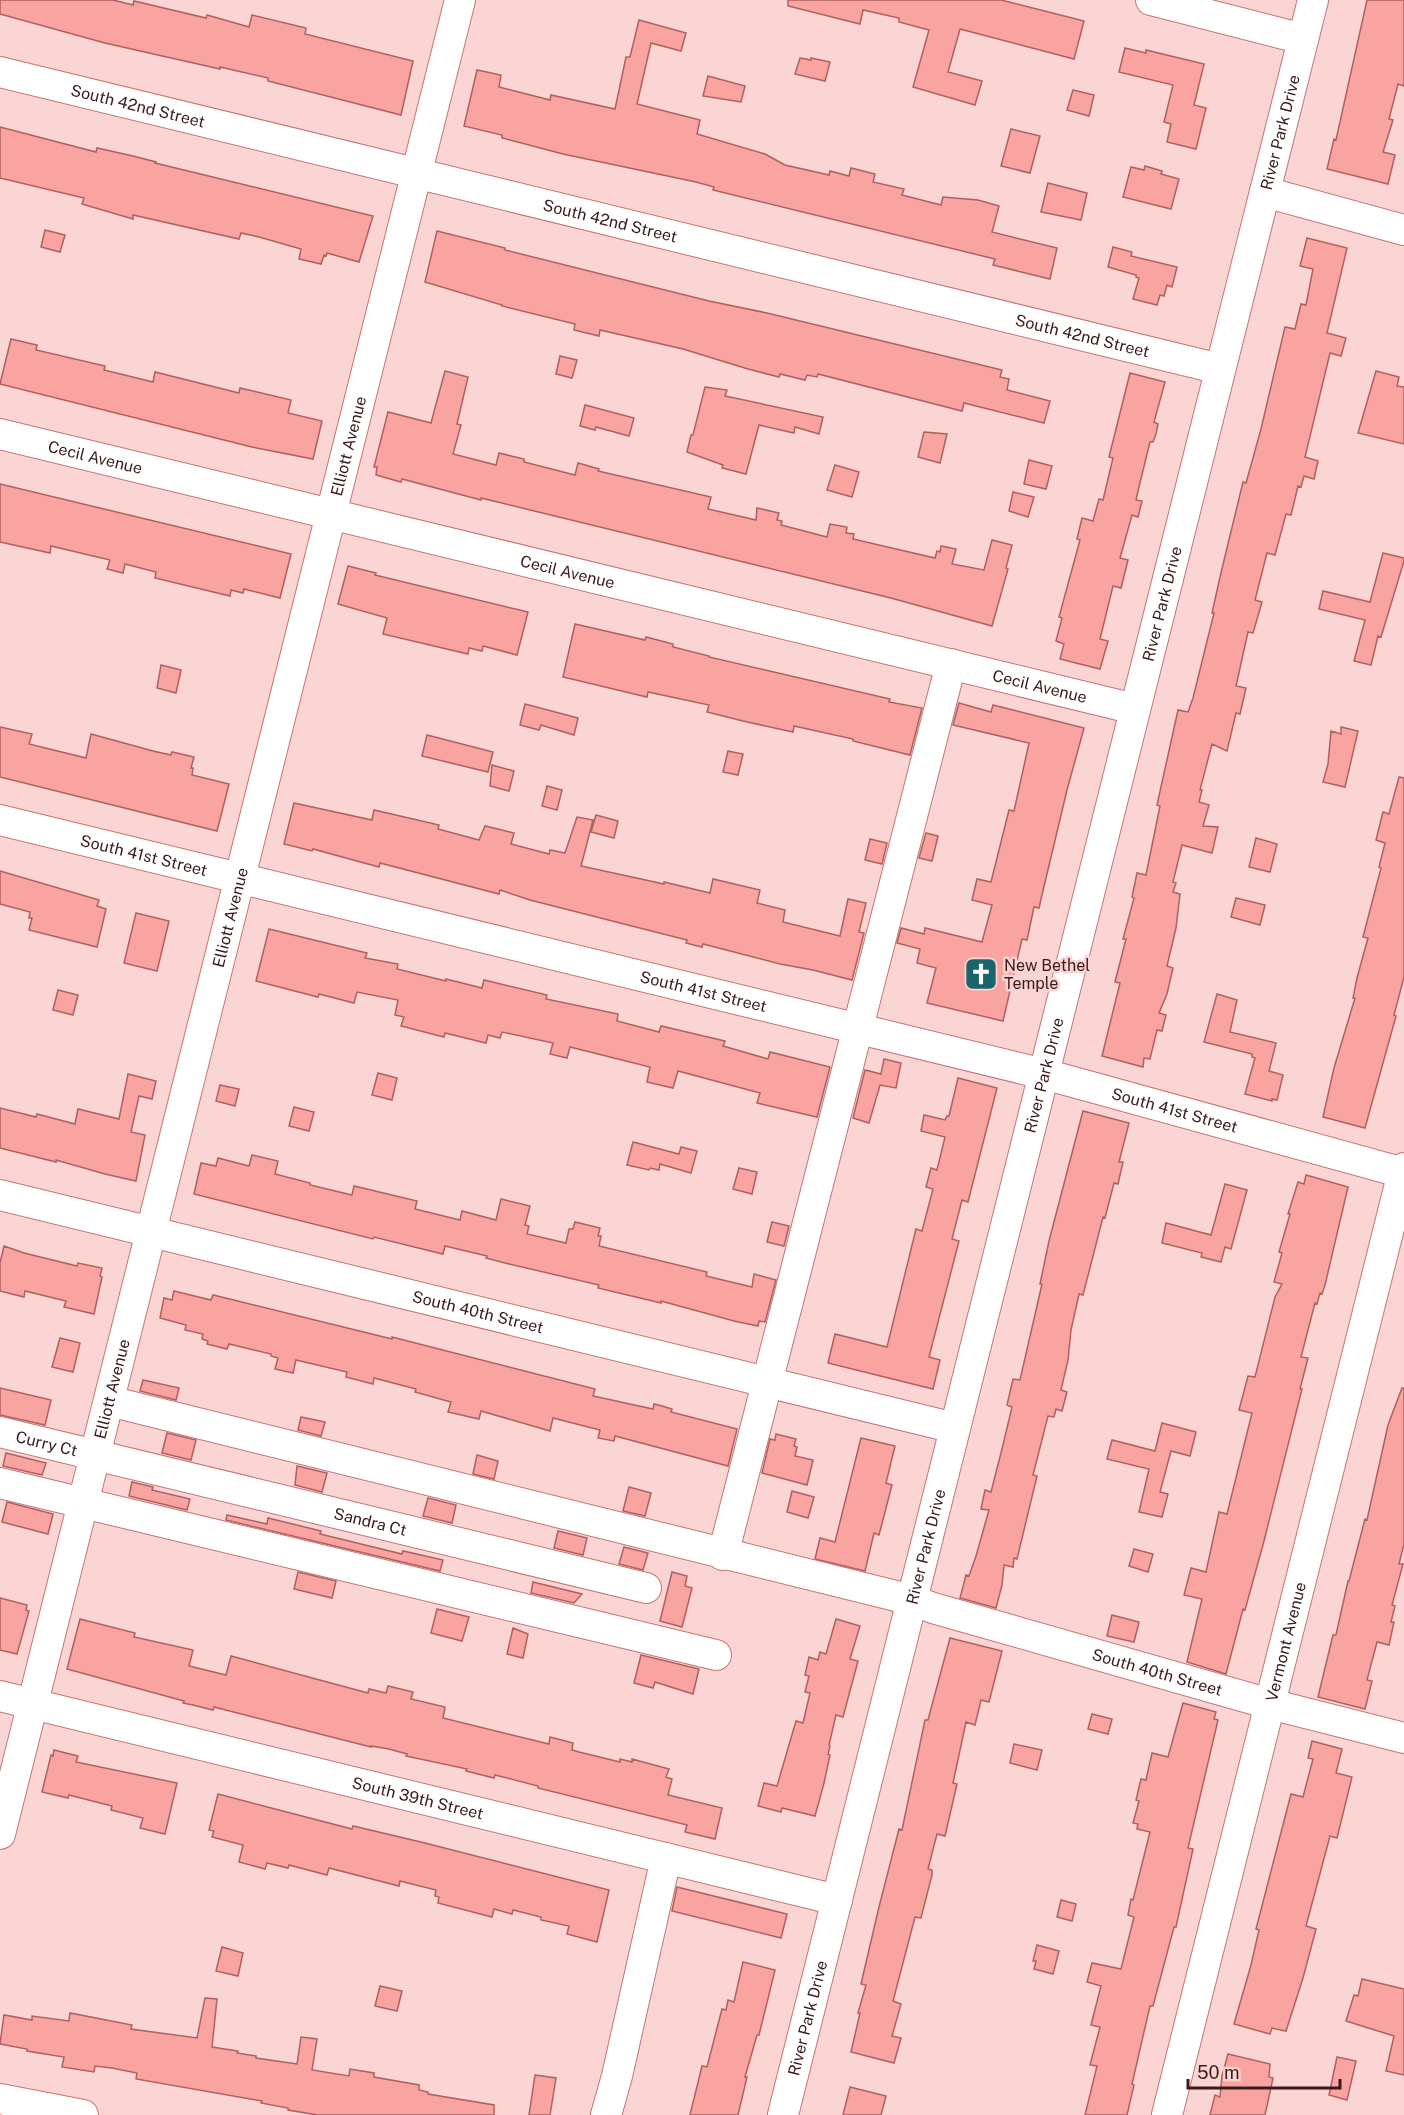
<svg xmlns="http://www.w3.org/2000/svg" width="1404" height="2115" viewBox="0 0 1404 2115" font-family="'Public Sans',sans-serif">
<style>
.building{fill:#faa4a2;stroke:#af6060;stroke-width:1.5}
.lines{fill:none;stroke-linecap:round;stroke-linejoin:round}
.minor-casing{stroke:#c67573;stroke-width:32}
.minor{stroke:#fff;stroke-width:30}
.labels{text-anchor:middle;stroke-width:5;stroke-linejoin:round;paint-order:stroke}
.street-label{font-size:16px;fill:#3b1a1a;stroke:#fad5d3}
.poi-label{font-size:16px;fill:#3b1a1a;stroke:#fad5d3;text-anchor:start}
</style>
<rect width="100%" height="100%" fill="#fad5d3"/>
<path class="building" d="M0 0H113L133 5 134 1 206 18 207 15 249 27 252 15 306 28 305 34 413 61 401 115 268 81V78L220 67V69L105 43 0 14Z
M788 0H1001L1084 21 1074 59 960 29 948 72 982 81 975 105 913 87 929 30 899 22V18L863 10 860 24 788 6Z
M1367 0H1404V86L1398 84 1389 119 1393 120 1383 152 1395 155 1388 184 1327 169 1334 139 1336 140Z
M639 20 686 33 681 51 651 43 637 104 700 120 697 134 765 154 785 165 829 175 830 171 849 176 851 168 875 174 873 182 904 189 902 195 941 205 943 197 978 200 999 206 992 232 1057 248 1050 279 993 265 995 259 713 190 714 187 696 182 563 154 502 138V135L464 126 477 70 501 75 499 87 550 100 551 95 615 109 626 57H630Z
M1125 48 1146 53V50L1204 64 1194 105 1206 108 1196 149 1167 142 1171 124 1164 122 1173 85 1119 72Z
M800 58 811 60V58L830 62 825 81 795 74Z
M708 76 745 86 741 102 703 96Z
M1073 90 1094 95 1089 116 1067 110Z
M0 127 96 152 97 148 133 156 156 162 155 163 373 216 359 262 327 253 326 256 324 255 321 264 299 259 301 249 259 237 241 233 239 239 133 215V219L82 204 84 198 0 178Z
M1011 129 1040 136 1030 173 1001 166Z
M1145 166 1162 171 1161 174 1179 179 1171 209 1123 197 1131 167 1144 170Z
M1048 183 1087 193 1081 220 1041 212Z
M45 230 65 235 60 252 41 247Z
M437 231 505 248V250L709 301 767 313 1002 370 1000 377 1009 379 1007 390 1050 401 1044 423 964 403 962 411 818 374 817 377 807 375 805 380 780 374 779 377 748 369 683 349 600 330 599 336 574 330 575 324 502 306V305L425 282Z
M1307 238 1347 248 1327 333 1346 338 1341 356 1330 353 1305 457 1318 461 1314 479 1304 476 1301 487 1298 486 1291 515 1286 514 1275 555 1267 553 1255 600 1262 602 1253 633 1248 632 1236 686 1246 688 1240 714 1236 713 1227 751 1212 744 1200 790H1202L1199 802 1209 805 1203 826 1218 827 1212 853 1182 845 1173 882 1176 883 1173 892 1180 894 1176 928 1167 966 1173 968 1167 994 1159 1013 1166 1015 1162 1031 1157 1030 1150 1059 1144 1058 1143 1067 1102 1056 1120 983 1115 982 1126 939H1123L1134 898 1132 897 1137 873 1146 875 1160 806 1157 805 1178 710 1188 712 1193 698 1214 613H1212L1220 577 1243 482 1246 483 1261 429 1285 327 1295 329 1301 304 1306 305 1313 269 1300 266Z
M1113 247 1132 252 1131 256 1177 267 1172 287 1167 285 1164 296 1160 295 1157 305 1133 299 1139 278 1136 277V275L1108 267Z
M11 339 37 345 36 350 105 366 104 370 153 382 155 372 239 393 240 388 291 400 288 413 322 421 313 459 252 447 0 384Z
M560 356 577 360 572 378 556 374Z
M445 371 468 377 457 424 461 425 453 454 496 465 499 453 524 459V462L575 475 578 463 599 469 598 471 711 497 708 509 756 520 757 508 779 513 777 520 782 521 781 525 827 537 830 524 847 527 846 533 854 534 853 539 935 558 937 551 940 552 941 546 956 549 952 564 984 570 992 540 1012 545 1006 568 1008 569 992 626 891 598 481 498V500L402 479 401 482 376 475 377 467H374L388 412 431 423Z
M1376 371 1399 377 1397 386 1404 387V444L1358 433Z
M1130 373 1165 382 1154 422 1158 424 1156 434 1153 442H1150L1138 491 1136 500 1142 501 1138 517 1132 515 1120 558 1128 560 1121 588 1113 586 1100 639 1108 641 1100 669 1060 659 1064 644 1056 641 1062 618 1059 617 1080 540 1077 539 1082 518 1093 521 1099 499 1103 500 1113 458 1109 457Z
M705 387 727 390 725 396 823 417 819 434 795 427 794 433 759 425 746 474 722 468 723 465 687 452 691 435H693Z
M585 405 634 418 629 436 596 427 595 430 580 426Z
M924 432 947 434 940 463 918 457Z
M1029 460 1052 466 1046 489 1024 484Z
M835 465 859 472 852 497 827 490Z
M0 484 291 554 280 598 244 589 243 593 231 590 230 596 155 578 156 572 125 564 123 573 107 569 110 560 51 546 50 553 0 542Z
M1013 492 1034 497 1028 517 1009 511Z
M1383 553 1404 558V561L1381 637 1378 636 1371 665 1354 661 1365 620 1319 609 1323 591 1370 602Z
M348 566 376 573 375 575 528 612 517 655 483 646 482 651 469 648 468 654 383 634 387 618 338 604Z
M575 624 645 640 646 637 673 644V647L709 656V657L890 699 889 702 922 708 910 755 853 741V739L794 726 793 732 743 721 707 712 709 705 648 692 647 697 563 677Z
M161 665 181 670 176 693 157 688Z
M959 703 991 712 993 705 1084 728 1067 790 1041 899 1039 908 1034 907 1027 940 1022 939 1003 1021 927 1003 936 968 917 963 920 949 897 943 901 928 924 934 925 928 982 942 992 905 972 900 977 879 991 882 1009 810 1014 811 1029 743 953 725Z
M525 704 578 718 574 735 541 725 539 730 520 725Z
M0 727 32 734 29 744 86 758 91 734 153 751 171 755 172 752 194 757 191 768H193L192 775 229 784 217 831 0 777Z
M1341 727 1358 731 1345 787 1323 782 1328 764 1331 731 1341 734Z
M427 735 493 752 488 772 422 756Z
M728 751 743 754 738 775 723 772Z
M492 765 514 771 509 791 490 786Z
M1399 777 1404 778V977L1394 1015 1396 1016 1365 1128 1323 1117 1334 1068 1355 998H1353L1357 978 1368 938 1363 937 1381 868 1379 867 1385 843 1376 840 1383 812 1389 814Z
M547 786 562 790 557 810 542 806Z
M294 803 372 820 374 810 439 825 438 829 479 840 485 826 514 833 511 844 549 854 550 850 565 853 577 817 593 820 581 866 664 884V882L710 893 713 879 760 890 757 903 785 910 783 922 840 936 848 899 866 903 859 932 864 933 852 980 813 970 780 964 703 944 702 947 686 943 687 940 530 900 500 890 499 894 380 863 379 867 313 849 312 851 284 844Z
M596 815 618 821 614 838 591 832Z
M926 833 938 836 932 861 919 858Z
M1256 838 1277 844 1270 872 1249 867Z
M870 839 887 843 882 864 865 860Z
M0 871 99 900 97 906 106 909 97 947 29 930 32 918H29L30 912 0 904Z
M1236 898 1265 905 1260 925 1231 917Z
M136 913 169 921 157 971 124 963Z
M269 929 367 953 365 958 398 964 397 969 446 981V979L482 988 484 980 547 995 546 999 618 1014 617 1021 659 1032 661 1026 725 1041 723 1046 768 1059 770 1052 830 1067 817 1117 757 1103 760 1093 678 1071 673 1088 647 1082 650 1067 570 1047 567 1058 550 1054 553 1043 502 1032 500 1038 488 1035 486 1043 445 1033 444 1037 401 1026 404 1017 395 1015 398 1000 357 992 354 1003 319 994 318 997 256 981Z
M58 990 78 995 73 1015 53 1010Z
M1217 994 1237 1000 1230 1032 1276 1043 1269 1071 1283 1075 1277 1100 1272 1099V1101L1245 1094 1255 1058 1252 1057V1054L1204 1042Z
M884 1059 901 1063 896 1088 880 1085 869 1123 853 1118 865 1070 881 1074Z
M378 1073 397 1078 392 1100 372 1095Z
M128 1074 156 1081 152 1099 139 1096 131 1132 145 1135 136 1181 105 1174 56 1160V1162L0 1148V1108L36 1117 37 1114 75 1124 78 1109 119 1119Z
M958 1078 997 1088 968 1202 962 1200 952 1239 959 1241 929 1357 940 1360 933 1389 828 1363 835 1334 887 1347 916 1229 922 1231 933 1189 926 1187 931 1168 937 1170 945 1137 921 1131 924 1115 945 1120 947 1116H949Z
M220 1085 239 1089 235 1106 216 1101Z
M294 1107 314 1112 309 1131 289 1126Z
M1083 1111 1129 1123 1119 1162H1123L1118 1184 1114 1183 1105 1218 1103 1217 1083 1295 1079 1294 1071 1330 1068 1360 1061 1390 1067 1392 1062 1411 1056 1409 1054 1417 1048 1416 1033 1475 1037 1476 1017 1559 1014 1558 1013 1567 1004 1565 1002 1585 996 1608 960 1598 966 1575 969 1576 976 1556 989 1510 981 1509 985 1490 991 1492 1003 1445 1012 1407 1007 1405 1013 1379 1020 1380 1042 1284H1040L1049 1241Z
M633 1142 679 1154 681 1147 697 1151 691 1173 660 1164 659 1170 650 1168 649 1170 627 1165Z
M252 1155 278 1161 275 1174 310 1183V1185L352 1195 354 1186 417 1201 415 1209 460 1220 462 1211 496 1220 501 1199 530 1206 525 1225 529 1226 527 1234 566 1243 569 1229H573L575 1222 600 1228 598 1236H601L599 1246 707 1272 706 1276 752 1287 754 1274 776 1280 765 1322 759 1321 758 1326 734 1321 661 1301V1303L598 1288 599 1285 505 1263 486 1258 487 1256 445 1246 443 1254 374 1237 373 1239 194 1194 201 1163 216 1166 218 1158 249 1166Z
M739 1168 757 1172 752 1194 733 1189Z
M1306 1175 1348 1187 1325 1285 1322 1294 1320 1293 1317 1304 1315 1303 1301 1357 1308 1358 1300 1389H1302L1264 1541 1245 1610 1243 1609 1226 1674 1187 1662 1202 1599 1184 1595 1191 1568 1206 1572 1219 1512 1227 1514 1252 1413 1239 1410 1248 1376 1255 1377 1275 1297 1282 1284 1274 1282 1282 1253 1279 1252 1290 1214H1288L1298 1182 1304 1184Z
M1225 1184 1247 1190 1231 1249 1225 1247 1221 1262 1201 1257 1202 1253 1162 1243 1166 1223 1211 1235Z
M772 1222 789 1226 784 1246 767 1242Z
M4 1246 24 1253 77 1266 78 1263 102 1268 100 1276 102 1277 94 1314 64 1307 66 1301 25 1291 24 1297 0 1291V1263Z
M174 1291 211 1300 213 1295 392 1339V1337L595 1389 593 1396 653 1409 654 1404 662 1406 672 1409 671 1412 737 1429 728 1466 615 1436 614 1441 598 1438 600 1430 553 1418 550 1431 481 1411 479 1419 448 1412 451 1402 415 1392 416 1389 374 1378 373 1384 346 1377 347 1372 296 1360 293 1373 275 1369 278 1358 271 1356V1354L229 1344 227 1349 207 1344 208 1341 202 1339 203 1334 185 1330 186 1325 160 1318 164 1298 172 1300Z
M60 1338 80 1343 73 1372 52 1367Z
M143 1380 179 1388 176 1400 140 1391Z
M0 1388 51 1400 45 1425 0 1415Z
M1402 1388H1404V1544L1399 1564H1403L1392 1605 1395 1606 1391 1622H1394L1389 1645 1377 1642 1367 1680 1372 1681 1365 1709 1318 1697 1333 1635H1336L1348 1581H1349L1365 1519 1367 1520 1388 1425Z
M301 1417 325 1422 321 1436 298 1430Z
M1162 1423 1196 1432 1190 1456 1171 1451 1160 1492 1168 1494 1162 1517 1139 1512 1149 1469 1107 1459 1112 1440 1155 1451Z
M167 1433 196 1440 191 1460 162 1453Z
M776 1434 796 1439 794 1446 797 1447 795 1456 813 1460 807 1485 762 1473 770 1439 775 1440Z
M861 1438 895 1446 886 1483 892 1485 886 1508 879 1535 874 1533 865 1571 815 1559 820 1538 835 1542Z
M6 1453 46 1463 42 1475 3 1466Z
M477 1455 498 1461 494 1479 473 1474Z
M297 1466 327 1473 322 1492 295 1485Z
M132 1482 153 1487 152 1490 190 1499 187 1510 129 1496Z
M629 1487 651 1493 645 1516 623 1511Z
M792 1491 814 1497 808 1518 787 1512Z
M428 1498 456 1505 452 1523 423 1516Z
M7 1502 53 1514 48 1534 2 1522Z
M227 1515 267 1524 268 1518 321 1531 320 1534 402 1554 403 1551 443 1560 440 1571 226 1520Z
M558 1531 587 1538 583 1555 554 1548Z
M624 1547 648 1553 643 1570 619 1564Z
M1134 1549 1153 1554 1148 1572 1129 1566Z
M298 1572 336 1581 332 1598 294 1589Z
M672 1572 687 1576 685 1586 692 1588 682 1627 660 1621Z
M533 1582 582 1594 574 1603 531 1593Z
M0 1598 27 1605 26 1610 29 1611 17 1654 0 1650Z
M437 1609 469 1617 462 1641 431 1633Z
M1112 1615 1139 1622 1134 1642 1107 1636Z
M80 1619 135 1633 134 1637 193 1650 189 1666 226 1675 231 1656 368 1693 369 1689 386 1693 388 1686 413 1692 411 1699 445 1707 443 1718 549 1744 550 1737 573 1743 572 1750 579 1752 620 1762V1759L632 1762V1759L669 1769 666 1777 672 1779 668 1795 722 1808 715 1839 685 1832 687 1825 538 1788V1786L495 1775 494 1778 466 1771 467 1769 406 1756 407 1754 389 1749 371 1746V1747L214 1707 213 1710 193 1705 183 1703 184 1701 67 1669Z
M836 1619 860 1626 850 1659 858 1661 843 1717 836 1715 829 1745 830 1746 828 1754 830 1755 824 1783 815 1816 782 1808 781 1812 758 1806 764 1783 777 1786 796 1721 803 1723 810 1693 805 1692 809 1676 805 1675 809 1657 818 1660 820 1652 826 1654Z
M513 1628 528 1634 523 1658 507 1654Z
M950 1638 1002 1651 989 1702 981 1700 975 1725 966 1722 953 1783 957 1784 945 1836 937 1834 928 1869 932 1870V1875L921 1918 915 1917 893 2001 901 2004 892 2036 901 2038 894 2063 851 2052 860 2013H858L866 1985 861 1984 879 1907 899 1829 902 1830 925 1720H928Z
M641 1655 699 1669 693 1694 655 1682 653 1688 634 1683Z
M1183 1703 1216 1712 1214 1719 1218 1720 1188 1848 1193 1849 1176 1927H1174L1153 2006H1150L1132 2084 1134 2085 1127 2115H1085L1097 2066 1090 2065 1100 2027 1091 2025 1101 1986 1087 1982 1092 1963 1121 1969 1134 1917 1128 1915 1131 1899 1133 1900 1150 1832 1137 1829 1138 1824 1133 1823 1139 1801 1136 1800 1141 1779 1146 1780 1152 1753 1168 1757Z
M1092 1714 1112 1719 1108 1734 1088 1729Z
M1312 1741 1342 1749 1336 1773 1352 1777 1337 1838 1330 1836 1306 1926 1316 1929 1303 1978 1286 2031 1272 2028 1270 2034 1234 2024 1251 1965 1259 1930 1256 1929 1291 1794 1303 1797 1313 1759 1308 1758Z
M1014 1744 1042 1750 1037 1770 1010 1763Z
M54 1750 78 1756 76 1762 177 1783 165 1834 140 1828 143 1818 111 1810 112 1806 69 1795 68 1798 42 1792 51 1755 53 1756Z
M218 1794 352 1829 353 1826 425 1843 609 1890 597 1942 567 1934 569 1926 541 1920V1917L513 1910 512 1914 494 1909 492 1917 438 1903 439 1897 435 1896 436 1890 400 1881 399 1886 329 1868 327 1875 289 1865 288 1868 267 1863 265 1869 239 1862 243 1845 212 1837 214 1831 209 1830Z
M677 1887 787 1914 781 1938 672 1911Z
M1061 1900 1076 1904 1072 1921 1057 1917Z
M1037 1945 1059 1951 1053 1974 1034 1969 1036 1961H1033Z
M222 1947 243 1953 238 1976 216 1971Z
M743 1962 775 1970 759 2035H757L745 2077H747L738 2115H690L702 2066 707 2067 722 2009 726 2010 728 2000 734 2002Z
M1362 1979 1404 1989V2075L1386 2071 1394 2036 1346 2021 1354 1995 1358 1996Z
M380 1986 402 1991 397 2011 375 2006Z
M205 1998 217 1999 212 2047 238 2051 237 2053 256 2056V2058L297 2064 301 2037 317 2039 312 2070 349 2076 350 2069 374 2073V2077L419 2085V2090L428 2092V2094L494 2105V2115H318L288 2110V2108L261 2103 262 2101 136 2079 137 2073 112 2068 95 2066 94 2072 62 2067 64 2057 27 2051V2049L0 2044 4 2015 32 2020V2016L69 2021 70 2013 132 2025 131 2029 197 2038Z
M1228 2054 1270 2064 1269 2077 1273 2078 1265 2115H1210L1215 2095 1220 2097 1222 2076Z
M1337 2057 1356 2061 1347 2100 1329 2095Z
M535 2075 556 2078 550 2115H529Z
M850 2087 886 2096 881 2115H843Z"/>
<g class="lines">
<g class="minor-casing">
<g id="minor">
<path d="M1151 0 1303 39"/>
<path id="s1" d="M0 72 1220 369"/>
<path d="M1265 192 1404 230"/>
<path id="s2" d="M0 434 1135 709"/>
<path id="s3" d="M0 820 1044 1074 1404 1173"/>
<path id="s4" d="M0 1195 955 1428"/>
<path id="s5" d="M109 1401C377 1467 644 1536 912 1600L933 1608 1270 1704 1404 1738"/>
<path id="s6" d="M0 1432 646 1588"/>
<path d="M0 1483 716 1655"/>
<path d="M723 1555 951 664"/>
<path id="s7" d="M0 1696 837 1900"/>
<path id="s8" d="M0 1834 460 0"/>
<path d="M0 2099 83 2115"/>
<path d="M606 2115 617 2076 666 1858"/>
<path id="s9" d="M783 2115 1313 0"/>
<path id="s10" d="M1167 2115 1404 1168"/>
</g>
</g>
<use href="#minor" class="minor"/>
</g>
<defs>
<g id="church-square" transform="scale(1.725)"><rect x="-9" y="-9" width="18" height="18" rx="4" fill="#18666b" stroke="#fad5d3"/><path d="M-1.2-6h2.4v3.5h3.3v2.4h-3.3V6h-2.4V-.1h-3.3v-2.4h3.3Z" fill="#fff"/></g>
</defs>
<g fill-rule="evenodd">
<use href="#church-square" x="981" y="974"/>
</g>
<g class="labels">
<g class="street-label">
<text dy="6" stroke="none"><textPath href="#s1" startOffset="142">South 42nd Street</textPath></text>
<text dy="6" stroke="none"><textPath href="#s9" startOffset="2044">River Park Drive</textPath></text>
<text dy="6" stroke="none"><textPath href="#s1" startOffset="628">South 42nd Street</textPath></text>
<text dy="6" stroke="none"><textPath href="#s1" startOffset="1114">South 42nd Street</textPath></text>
<text dy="6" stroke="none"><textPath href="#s8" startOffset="1431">Elliott Avenue</textPath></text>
<text dy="6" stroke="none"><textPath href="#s2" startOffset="98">Cecil Avenue</textPath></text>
<text dy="6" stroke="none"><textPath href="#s2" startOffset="584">Cecil Avenue</textPath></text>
<text dy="6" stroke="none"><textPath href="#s9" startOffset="1558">River Park Drive</textPath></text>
<text dy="6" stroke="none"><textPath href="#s2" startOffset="1070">Cecil Avenue</textPath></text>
<text dy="6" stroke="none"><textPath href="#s3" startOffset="148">South 41st Street</textPath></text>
<text dy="6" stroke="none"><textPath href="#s8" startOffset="945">Elliott Avenue</textPath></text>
<text dy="6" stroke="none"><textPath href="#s3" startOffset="724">South 41st Street</textPath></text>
<text dy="6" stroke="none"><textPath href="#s9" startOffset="1072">River Park Drive</textPath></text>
<text dy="6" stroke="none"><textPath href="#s3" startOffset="1210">South 41st Street</textPath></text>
<text dy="6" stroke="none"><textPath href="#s4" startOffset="492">South 40th Street</textPath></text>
<text dy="6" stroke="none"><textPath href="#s8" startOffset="459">Elliott Avenue</textPath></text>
<text dy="6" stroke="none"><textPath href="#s6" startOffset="48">Curry Ct</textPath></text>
<text dy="6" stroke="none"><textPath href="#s6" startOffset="381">Sandra Ct</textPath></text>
<text dy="6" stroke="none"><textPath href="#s9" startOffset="586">River Park Drive</textPath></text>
<text dy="6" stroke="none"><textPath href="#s10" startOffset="488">Vermont Avenue</textPath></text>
<text dy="6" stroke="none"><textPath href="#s5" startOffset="1083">South 40th Street</textPath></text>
<text dy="6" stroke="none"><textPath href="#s7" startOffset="430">South 39th Street</textPath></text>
<text dy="6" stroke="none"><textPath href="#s9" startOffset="100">River Park Drive</textPath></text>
</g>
<g class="poi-label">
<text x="1004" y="971">New Bethel<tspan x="1004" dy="18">Temple</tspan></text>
</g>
</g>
<path d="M1188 2079v9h152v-9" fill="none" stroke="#3b1a1a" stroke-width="3"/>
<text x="1197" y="2079" font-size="18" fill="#3b1a1a" stroke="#fad5d3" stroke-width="4.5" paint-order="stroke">50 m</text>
</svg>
